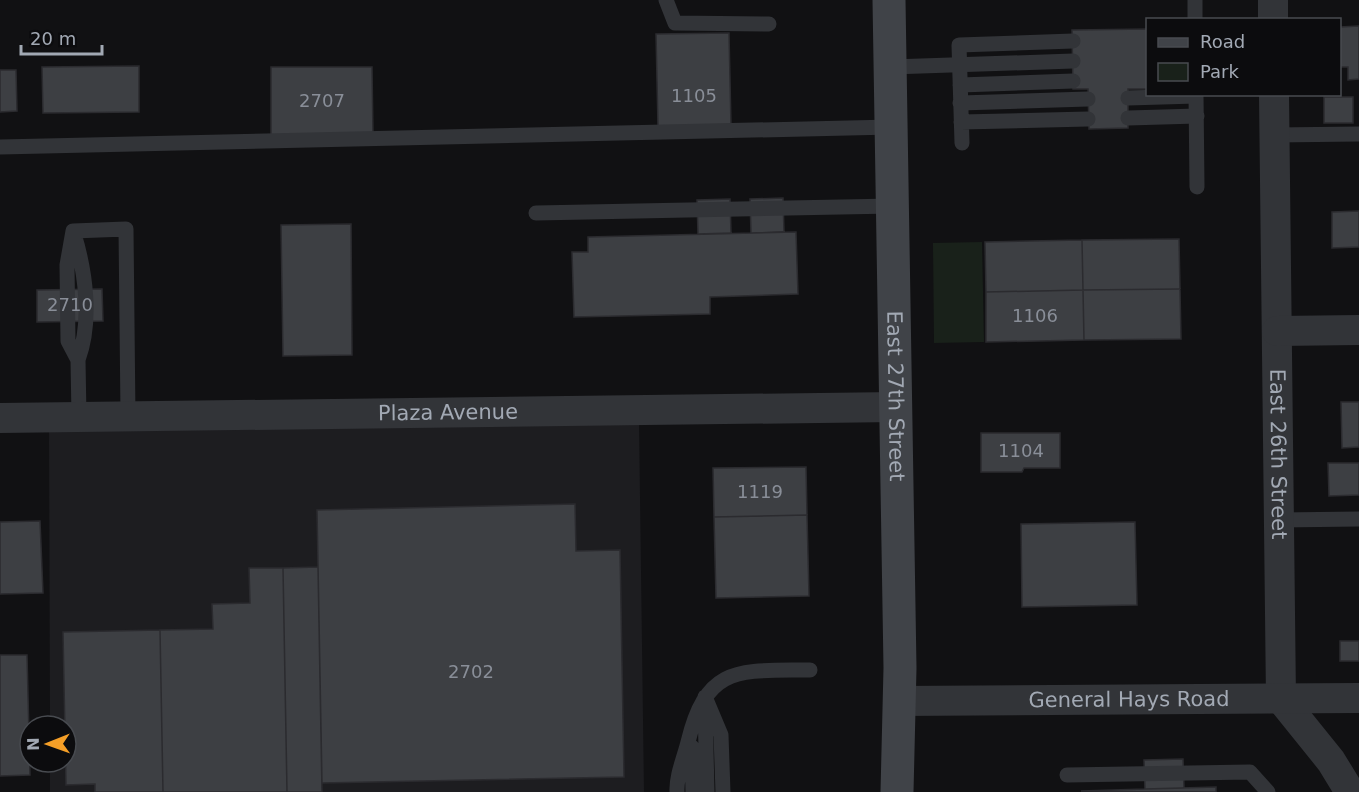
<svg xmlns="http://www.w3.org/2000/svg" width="1359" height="792" viewBox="0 0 1359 792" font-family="'DejaVu Sans',sans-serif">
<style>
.built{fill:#1d1d20}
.green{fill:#19211a}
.building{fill:#3d3f43;stroke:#2b2b2f;stroke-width:1.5}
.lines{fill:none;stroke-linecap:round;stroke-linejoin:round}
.lane{stroke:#323438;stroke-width:15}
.street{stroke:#323438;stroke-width:30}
.secondary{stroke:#404348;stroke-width:33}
.labels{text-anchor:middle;stroke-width:4.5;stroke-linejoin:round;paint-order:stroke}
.number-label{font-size:18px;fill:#898e98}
.street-label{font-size:21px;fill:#a2a9b4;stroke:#0c0c0e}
</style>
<rect width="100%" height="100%" fill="#111113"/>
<path class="built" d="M639 422 644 792H50V762H66V726H50L49 423Z"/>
<path class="green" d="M982 242 984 342 934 343 933 243Z"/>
<path class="building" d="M1359 26V79L1348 80V67H1340V27Z
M1148 29V89H1128V128L1089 129 1088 89H1073L1072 30Z
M729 33 731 126 658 127 656 34Z
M139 66V112L43 113 42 67Z
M271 67H372L373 135H271Z
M0 70H16L17 111 0 112Z
M1324 97H1353V123H1324Z
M783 198 784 232 751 233 750 199Z
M730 199 731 233 698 234 697 200Z
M1359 211V247L1332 248V212Z
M351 224 352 355 283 356 281 225Z
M796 232 798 294 710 297V314L574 317 572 252H588V237Z
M1179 239 1180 289 1083 290 1082 240Z
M1082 240 1083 290 986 292 985 242Z
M102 289 103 321 37 322V290Z
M1180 289 1181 339 1084 340 1083 290Z
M1083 290 1084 340 986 342V292Z
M1341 402H1359V447L1342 448Z
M981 433H1060V468H1024L1022 472H981Z
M1328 463H1359V495L1329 496Z
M806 467 807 515 714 517 713 468Z
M575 504 576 551 620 550 624 777 322 783 317 510Z
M807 515 809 596 716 598 714 517Z
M40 521 43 593 0 594V522Z
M1135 522 1137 605 1022 607 1021 524Z
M318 567 322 792H287L283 568Z
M249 568H283L287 792H163L160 630 213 629 212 604 250 603Z
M160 630 163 792H95V784L66 785 63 632Z
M1340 641H1359V661H1340Z
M0 655H27L30 775 0 776Z
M1183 759 1184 788 1145 789 1144 760Z
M1216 787V792L1081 791 1145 789Z"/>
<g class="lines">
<path class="lane" d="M666 0 675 23 769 24
M1195 0V20
M891 67 1073 61
M960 85 1073 81
M1196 94 1197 187
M1128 98 1196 96
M960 103 1088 99
M1128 118 1197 116
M961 122 1088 119
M1274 135 1359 134
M962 143 959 45 1073 41
M0 147 892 127
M536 213 893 206
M74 234C86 273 92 322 78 360
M79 417 78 360 68 341 67 265 73 231 126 229 128 416
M1279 520 1359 519
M705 697 721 735 723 792
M705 706 707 792
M692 747 693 792
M1067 775 1250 772 1268 792
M677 792C676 776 684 758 688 742 707 663 741 671 810 670"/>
<g class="street">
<path d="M1273 0V20"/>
<path id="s1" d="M1274 94 1281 699 1331 761 1350 792"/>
<path d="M1277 331 1359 330"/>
<path id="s2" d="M0 418 896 407"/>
<path id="s3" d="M898 701 1359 698"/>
</g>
<path class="secondary" id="s4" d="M889 0 900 668 897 792"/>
</g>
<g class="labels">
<g class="number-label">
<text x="694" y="102">1105</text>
<text x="322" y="107">2707</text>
<text x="70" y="311">2710</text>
<text x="1035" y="322">1106</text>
<text x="1021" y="457">1104</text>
<text x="760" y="498">1119</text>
<text x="471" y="678">2702</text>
</g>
<g class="street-label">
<text dy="7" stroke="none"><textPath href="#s4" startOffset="396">East 27th Street</textPath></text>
<text dy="7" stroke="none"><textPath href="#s2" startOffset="448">Plaza Avenue</textPath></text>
<text dy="7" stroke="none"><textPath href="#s1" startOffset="360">East 26th Street</textPath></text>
<text dy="7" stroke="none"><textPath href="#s3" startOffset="231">General Hays Road</textPath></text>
</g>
</g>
<rect x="1146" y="18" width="195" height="78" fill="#0c0c0e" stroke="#484b50" stroke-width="1.5"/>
<rect x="1158" y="38" width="30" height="9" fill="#404348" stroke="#484b50" stroke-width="1.5"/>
<text x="1200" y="48" font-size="18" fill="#a2a9b4">Road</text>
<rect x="1158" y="63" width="30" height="18" fill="#19211a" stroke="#484b50" stroke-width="1.5"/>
<text x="1200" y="78" font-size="18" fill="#a2a9b4">Park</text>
<g transform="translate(48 744) rotate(269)"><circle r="28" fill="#0c0c0e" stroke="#484b50" stroke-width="1.5"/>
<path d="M0-4.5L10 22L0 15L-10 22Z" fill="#f59f27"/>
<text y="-9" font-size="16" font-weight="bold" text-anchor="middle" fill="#a2a9b4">N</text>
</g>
<path d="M21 45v9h81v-9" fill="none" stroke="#a2a9b4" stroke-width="3"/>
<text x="30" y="45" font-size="18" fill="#a2a9b4" stroke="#0c0c0e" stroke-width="4.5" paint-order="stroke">20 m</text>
</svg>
